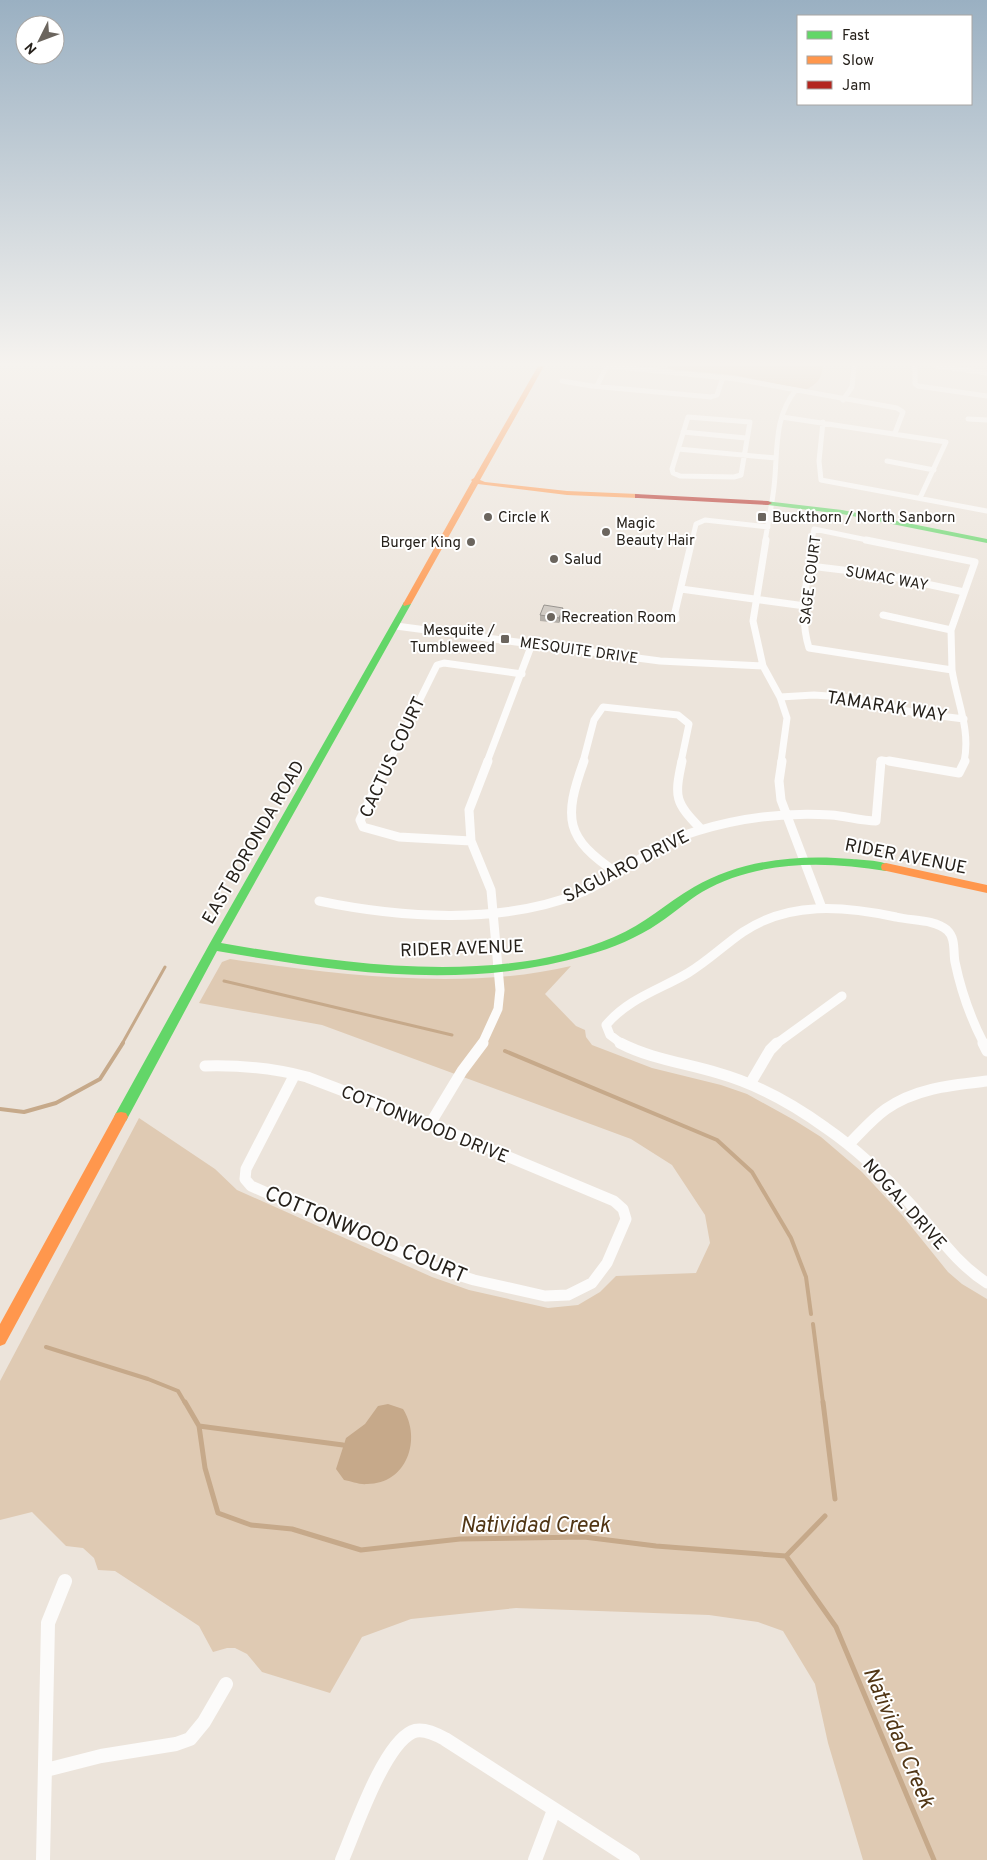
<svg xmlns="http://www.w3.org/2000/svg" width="987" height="1860" viewBox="0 0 987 1860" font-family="Overpass,sans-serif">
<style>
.green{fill:#dfcab3}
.water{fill:#c6a98a}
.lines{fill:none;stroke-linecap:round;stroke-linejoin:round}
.stream-far2{stroke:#c6a98a;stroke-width:3}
.stream-far1{stroke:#c6a98a;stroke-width:4}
.stream{stroke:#c6a98a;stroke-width:5}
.street-far4{stroke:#fcfbfa;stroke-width:5}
.street-far3{stroke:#fcfbfa;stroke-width:7}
.street-far2{stroke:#fcfbfa;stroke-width:9}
.street-far1{stroke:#fcfbfa;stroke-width:11}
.street{stroke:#fcfbfa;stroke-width:14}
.fast{fill:#63d668;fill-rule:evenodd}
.slow{fill:#ff974d;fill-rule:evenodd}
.jam{fill:#b3261e;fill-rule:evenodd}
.wall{fill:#b2ada7}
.shaded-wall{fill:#918d88}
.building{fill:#cfc9c2;stroke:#918d88}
.poi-dot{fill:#6b655e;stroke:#fff;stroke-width:2}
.labels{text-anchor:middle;stroke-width:4;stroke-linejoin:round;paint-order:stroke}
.far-poi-label{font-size:15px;fill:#26211b;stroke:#fff;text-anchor:start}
.far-street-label{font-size:15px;fill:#26211b;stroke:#fff}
.street-label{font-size:18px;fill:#26211b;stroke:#fff}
.near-street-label{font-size:21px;fill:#26211b;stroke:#fff}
.near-water-label{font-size:22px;font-style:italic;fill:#513615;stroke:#fff}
</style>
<rect width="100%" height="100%" fill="#ece4db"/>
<path class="green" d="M667 366H823C821 381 817 383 806 390L734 375 668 369Z
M230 959C336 975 466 991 571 966L545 994 576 1026 585 1030 586 1037 592 1045 652 1068 721 1085 747 1094 794 1120 821 1137 862 1172 902 1215 948 1272 962 1284 987 1299V1860H863L828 1743 815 1684 783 1631 758 1622 709 1615 516 1608 411 1619 362 1637 330 1693 262 1672 247 1654 235 1648H227L213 1652 199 1626 115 1571 98 1570 94 1558 83 1548 66 1546 32 1512 0 1520V1381L139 1118 215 1169 237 1190 432 1277 469 1290 548 1308 578 1305 600 1292 616 1276 696 1273 710 1243 705 1215 672 1165 631 1139 322 1025 199 1003 222 962Z"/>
<path class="water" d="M388 1404 403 1409C422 1439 407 1484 367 1484 360 1485 351 1481 344 1480L336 1469 346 1438 365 1424 378 1406Z"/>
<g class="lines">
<path class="stream-far2" d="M224 981 452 1035
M122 1044 165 967"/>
<path class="stream-far1" d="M505 1051 717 1140 752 1172 791 1238 806 1277 811 1314
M0 1109 24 1112 56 1103 100 1079 123 1043
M813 1324 823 1403
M46 1347 148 1379 178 1391 185 1403"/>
<path class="stream" d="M185 1402 199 1426 205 1468 218 1513 251 1525 292 1529 361 1550 460 1539 584 1537 656 1546 786 1556
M823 1402 835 1499
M199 1426 343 1445
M786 1556 836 1627 934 1860
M786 1556 825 1516"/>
<path class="street-far4" d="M608 366 736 379 897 408 903 412 895 433
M915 366V384L918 386 987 396
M936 366 987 373
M562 381 592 386 711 397 717 395 723 377
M597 386 607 366
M843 400 852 387 854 366
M688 417 750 422 741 475 734 477 680 476 673 473 672 469Z
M782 417 946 442 920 498
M968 419 987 420
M823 422 819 461 821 480 987 511
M683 432 746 438
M678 449 776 458
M887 461 934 470
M692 541 696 524 705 520 768 527
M765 541C768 523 772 505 774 487 778 453 773 417 796 390
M812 541 814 529 872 541"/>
<path class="street-far3" d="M766 540 753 621 763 666 780 697 787 718 781 762
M813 540C808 575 798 613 809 648L952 670
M866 540 975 562 951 630 952 670
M810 566 884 575 964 592
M681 589 805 606
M883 615 951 630
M676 619 675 612 692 540
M396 626 660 661 763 666
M952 670C957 702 971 730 964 762
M780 697 814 695 843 697 916 713 964 719
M389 762 437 665 444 663 522 674
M487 762 532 644
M583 762 594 720 603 707 678 715 689 724 681 762
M880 762 882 760 896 762"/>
<path class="street-far2" d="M389 761 360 820 363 827 399 837 471 841
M584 761C563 819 565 838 617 873
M682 761C674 798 675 802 701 829
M782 761 779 781 781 800 822 908
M889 761 959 773 965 761
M319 901C400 918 502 925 580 893 621 876 653 844 697 831 740 818 786 812 831 815 846 816 861 821 876 821L881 761
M482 1044 498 1009 500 990 491 890 471 841 469 810 488 761
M622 1044 610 1035 606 1025C629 998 659 990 688 973 708 961 724 945 743 932 789 901 844 906 896 917 912 921 934 919 947 930 956 938 953 952 955 962 961 991 971 1019 984 1044
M776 1044 842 996"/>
<path class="street-far1" d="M620 1043C651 1059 685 1063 718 1073 757 1084 793 1104 826 1128 858 1150 887 1178 913 1207 937 1234 956 1263 987 1283
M983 1043 987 1051
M205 1066C240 1065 273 1068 307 1077L430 1124 614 1201 623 1209 626 1219 607 1263 592 1283 568 1295 545 1296 474 1280 439 1269 251 1186 245 1179 246 1169 295 1074
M750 1084 770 1050 777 1043
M430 1124 462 1071 483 1043
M849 1144C861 1132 872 1119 886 1109 916 1088 952 1085 987 1081"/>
<path class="street" d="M46 1770 101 1756 176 1744 190 1739 204 1722 226 1684
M43 1860 48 1623 65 1581
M342 1860C355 1830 383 1746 412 1732 422 1727 436 1734 445 1739L633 1860
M535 1860 554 1810"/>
<path class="fast" d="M765 501 842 510 987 539V543L842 514 768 505H765Z
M404 602 411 604 221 943C342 964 498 987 614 937 645 924 666 903 694 887 741 860 798 854 852 859 861 860 886 860 891 867L886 871C824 861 758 860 702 892 687 901 674 913 659 923 637 938 613 948 587 955 466 991 339 972 217 951L126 1121 121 1122 116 1121 114 1117 116 1113 210 943Z"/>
<path class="slow" d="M538 366H544L480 480 485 482 567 491 638 494 642 496 638 498 567 495 478 484 411 604 404 606 403 604 472 481 471 480 474 478Z
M886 863 987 885V893L882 870 881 867 882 864Z
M121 1112 126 1113 128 1117 126 1121 5 1344 0 1346V1324L116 1113Z"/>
<path class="jam" d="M635 494 768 501 772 503 768 505 638 498H635Z"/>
</g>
<path class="wall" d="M563 608V613L559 623 540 621V615Z"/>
<path class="shaded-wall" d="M563 608V613L559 623V618Z"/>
<path class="building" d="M544 605 563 608 559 618 540 615Z"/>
<linearGradient id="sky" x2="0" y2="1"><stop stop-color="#9ab0c2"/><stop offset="0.58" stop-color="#f6f3ef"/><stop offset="1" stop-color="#f6f3ef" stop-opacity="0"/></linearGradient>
<rect width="987" height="627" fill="url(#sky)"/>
<g class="poi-dot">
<circle cx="488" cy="517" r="5"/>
<rect x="757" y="512" width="10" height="10" rx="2.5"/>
<circle cx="606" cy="532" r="5"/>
<circle cx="471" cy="542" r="5"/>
<circle cx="554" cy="559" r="5"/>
<circle cx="551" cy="617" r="5"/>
<rect x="500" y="634" width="10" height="10" rx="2.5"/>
</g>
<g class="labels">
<g class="far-poi-label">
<text x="498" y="522">Circle K</text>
<text x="772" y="522">Buckthorn / North Sanborn</text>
<text x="616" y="528">Magic<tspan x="616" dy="17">Beauty Hair</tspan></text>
<text x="461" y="547" text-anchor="end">Burger King</text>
<text x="564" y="564">Salud</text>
<text x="561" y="622">Recreation Room</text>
<text x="495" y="635" text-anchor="end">Mesquite /<tspan x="495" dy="17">Tumbleweed</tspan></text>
</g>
<g class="far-street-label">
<text transform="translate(887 578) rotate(10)" y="5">SUMAC WAY</text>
<text transform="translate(810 580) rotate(-83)" y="5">SAGE COURT</text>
<text transform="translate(579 650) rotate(8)" y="5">MESQUITE DRIVE</text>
</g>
<g class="street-label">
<text transform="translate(887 706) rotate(9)" y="6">TAMARAK WAY</text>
<text transform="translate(392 757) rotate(-65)" y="6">CACTUS COURT</text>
<text transform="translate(253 842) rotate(-60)" y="6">EAST BORONDA ROAD</text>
<text transform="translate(906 856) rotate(11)" y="6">RIDER AVENUE</text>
<text transform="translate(626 866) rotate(-27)" y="6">SAGUARO DRIVE</text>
<text transform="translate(462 948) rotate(-2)" y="6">RIDER AVENUE</text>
<text transform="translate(425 1124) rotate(22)" y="6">COTTONWOOD DRIVE</text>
<text transform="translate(905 1204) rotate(48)" y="6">NOGAL DRIVE</text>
</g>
<g class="near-street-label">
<text transform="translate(366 1234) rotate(23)" y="7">COTTONWOOD COURT</text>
</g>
<g class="near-water-label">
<text x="535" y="1532">Natividad Creek</text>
<text transform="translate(900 1737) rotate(67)" y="8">Natividad Creek</text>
</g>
</g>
<rect x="797" y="15" width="175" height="90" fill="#ffffff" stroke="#a8a6a4"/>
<rect x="807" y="31" width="25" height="8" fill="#63d668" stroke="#a8a6a4"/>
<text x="842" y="40" font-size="15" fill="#26211b">Fast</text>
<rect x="807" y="56" width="25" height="8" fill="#ff974d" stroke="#a8a6a4"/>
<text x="842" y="65" font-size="15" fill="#26211b">Slow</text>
<rect x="807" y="81" width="25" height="8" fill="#b3261e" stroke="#a8a6a4"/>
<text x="842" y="90" font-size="15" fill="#26211b">Jam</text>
<g transform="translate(40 40) rotate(228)"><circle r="24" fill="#ffffff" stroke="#a8a6a4"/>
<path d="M0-4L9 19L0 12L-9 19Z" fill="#6b655e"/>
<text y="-8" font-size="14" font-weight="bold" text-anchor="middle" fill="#26211b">N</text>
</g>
</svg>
